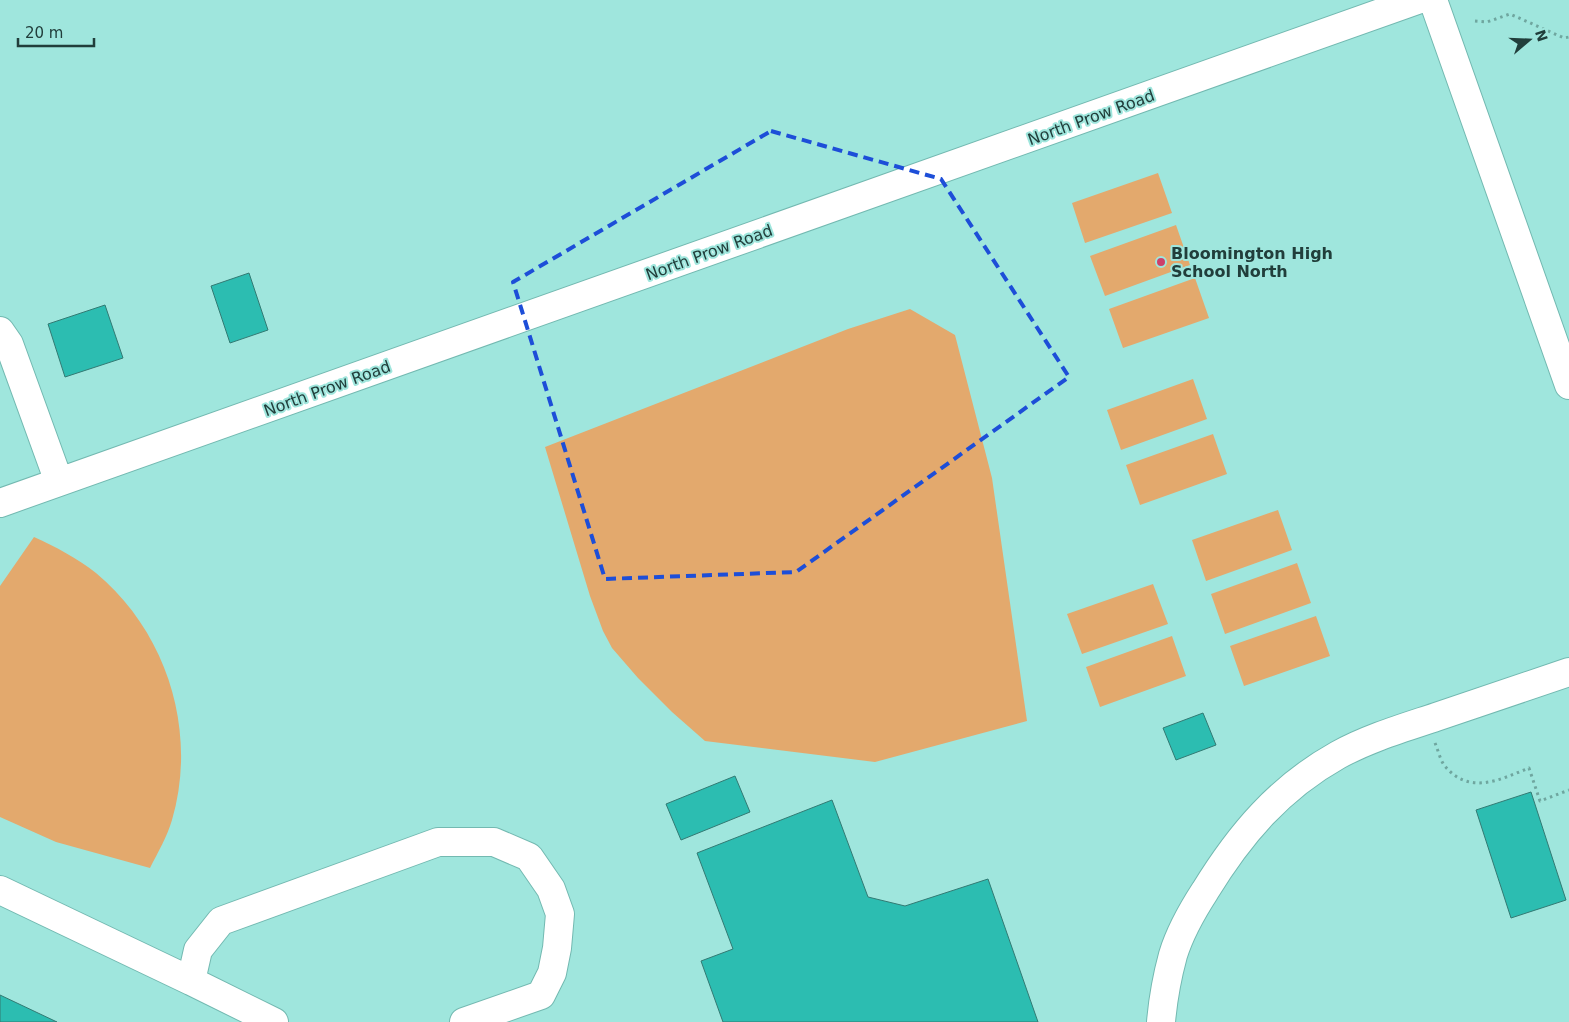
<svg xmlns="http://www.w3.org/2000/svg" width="1569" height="1022" viewBox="0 0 1569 1022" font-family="'DejaVu Sans',sans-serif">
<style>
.green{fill:#e3a96d}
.building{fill:#2cbdb1;stroke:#327a73}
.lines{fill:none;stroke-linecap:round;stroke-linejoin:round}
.minor-casing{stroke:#73b9b1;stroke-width:30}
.path{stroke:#6fa69f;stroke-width:3;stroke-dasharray:2.5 4;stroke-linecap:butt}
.minor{stroke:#fff;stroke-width:28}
.marked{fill:none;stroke:#1d4ed8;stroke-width:4;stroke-dasharray:10 6;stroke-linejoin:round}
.poi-dot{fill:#cd3f6a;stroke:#9fe6dd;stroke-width:2}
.labels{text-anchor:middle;stroke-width:4;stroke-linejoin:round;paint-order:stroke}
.street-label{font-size:16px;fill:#213e3b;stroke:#9fe6dd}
.poi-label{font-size:16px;font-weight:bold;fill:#213e3b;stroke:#9fe6dd;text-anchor:start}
</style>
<rect width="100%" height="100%" fill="#9fe6dd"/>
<path class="green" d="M1158 173 1172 213 1085 243 1072 203Z
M1176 225 1190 265 1105 296 1090 256Z
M1195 278 1209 318 1123 348 1109 309Z
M910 309 955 335 992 478 1027 721 875 762 705 741 672 712 638 678 612 648 603 631 590 596 545 447 848 329Z
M1193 379 1207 419 1121 450 1107 410Z
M1213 434 1227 474 1140 505 1126 465Z
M1278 510 1292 550 1206 581 1192 540Z
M34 537C56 547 77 558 96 573 167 632 198 731 172 820 167 837 158 852 150 868L56 842 0 817V586Z
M1297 563 1311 603 1225 634 1211 594Z
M1153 584 1168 624 1082 654 1067 614Z
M1316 616 1330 656 1244 686 1230 646Z
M1172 636 1186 676 1100 707 1086 667Z"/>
<path class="building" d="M249 273 268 330 230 343 211 286Z
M105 305 123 358 65 377 48 324Z
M1203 713 1216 745 1176 760 1163 728Z
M735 776 750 812 681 840 666 804Z
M1531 792 1566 900 1511 918 1476 810Z
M832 800 868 897 905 906 988 879 1038 1022H723L701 961 733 949 697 853Z
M0 995 57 1022H0Z"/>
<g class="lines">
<g class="minor-casing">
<path id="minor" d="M1433 0 1569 385
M0 331 9 344 59 482
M0 503 1417 0
M0 890 191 981
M274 1022 191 981 198 950 221 921 438 842H494L529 857 551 889 560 914 557 948 552 973 541 995 464 1022
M1161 1022C1163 999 1167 977 1173 955 1180 932 1192 911 1205 891 1240 834 1279 788 1338 755 1369 738 1403 728 1436 717 1481 702 1525 687 1569 672"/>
</g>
<path class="path" d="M1475 21 1487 22 1510 14 1564 38 1569 37
M1435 743C1438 750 1440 759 1444 765 1469 796 1499 780 1529 768L1540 801 1569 790"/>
<use href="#minor" class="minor"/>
</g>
<path class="marked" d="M771 131 941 179 1069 377 796 572 605 579 513 282Z"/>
<circle class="poi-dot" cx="1161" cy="262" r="5"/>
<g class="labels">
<g class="street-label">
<text transform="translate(1091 117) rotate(-20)" y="6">North Prow Road</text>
<text transform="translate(709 252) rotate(-20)" y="6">North Prow Road</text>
<text transform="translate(327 388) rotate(-20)" y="6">North Prow Road</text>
</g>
<g class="poi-label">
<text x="1171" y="259">Bloomington High<tspan x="1171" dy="18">School North</tspan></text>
</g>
</g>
<g transform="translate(1529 40) rotate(71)" stroke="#9fe6dd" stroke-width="4" paint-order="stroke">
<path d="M0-4L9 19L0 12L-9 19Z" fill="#213e3b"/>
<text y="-8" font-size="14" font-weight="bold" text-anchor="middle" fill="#213e3b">N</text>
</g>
<path d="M18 38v8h76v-8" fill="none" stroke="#213e3b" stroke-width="2.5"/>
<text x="25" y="38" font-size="15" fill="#213e3b" stroke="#9fe6dd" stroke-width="4" paint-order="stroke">20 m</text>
</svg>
